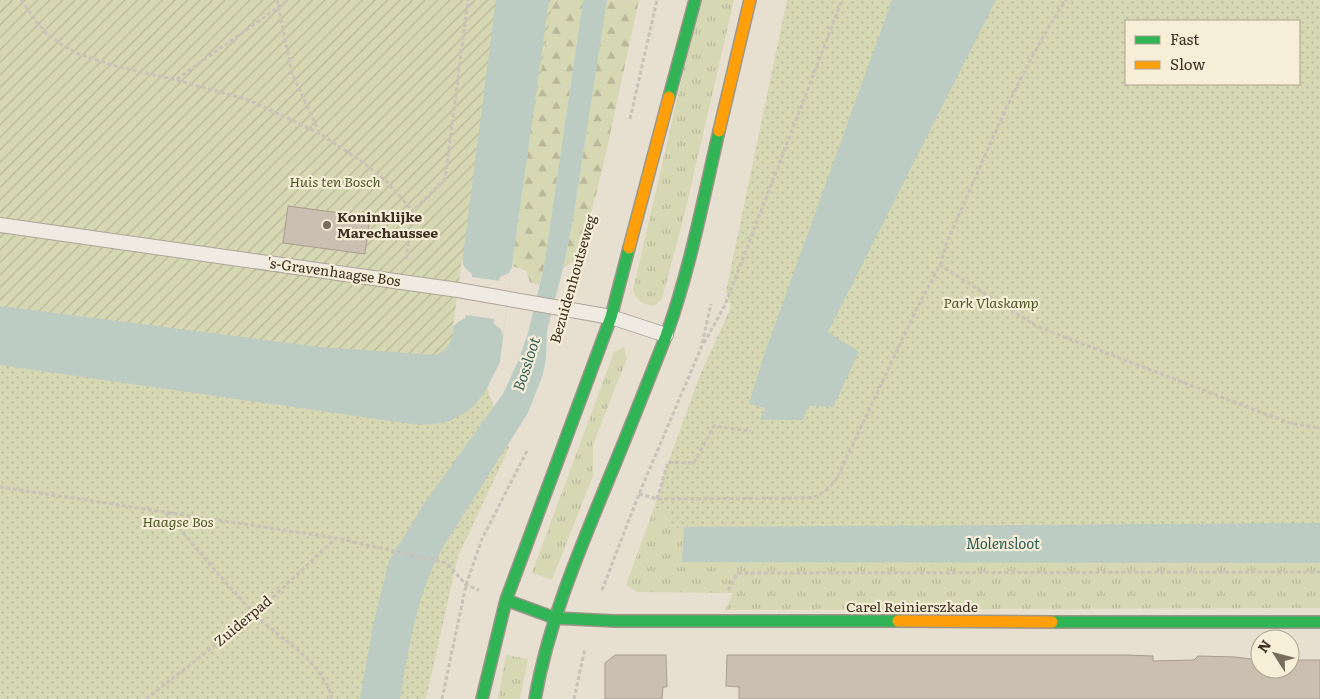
<svg xmlns="http://www.w3.org/2000/svg" width="1320" height="699" viewBox="0 0 1320 699" font-family="Literata,serif">
<style>
.grass{fill:url(#grass-tufts)}
.forest{fill:url(#forest-firs)}
.park{fill:url(#park-dots);fill-rule:evenodd}
.garden{fill:url(#garden-furrows)}
.water{fill:#bcccc2}
.pier{fill:#e7e0d1}
.building{fill:#cbbfb2;stroke:#a89c90}
.lines{fill:none;stroke-linecap:round;stroke-linejoin:round}
.lane-casing{stroke:#ada599;stroke-width:16}
.fast-casing{stroke:#9c958a;stroke-width:14}
.slow-casing{stroke:#9c958a;stroke-width:14}
.path{stroke:#c8c2b9;stroke-width:3;stroke-dasharray:4 2.5;stroke-linecap:butt}
.lane{stroke:#efebe3;stroke-width:14}
.fast{stroke:#30b455;stroke-width:11}
.slow{stroke:#ff9f0a;stroke-width:11}
.poi-dot{fill:#786c5e;stroke:#f7eed8;stroke-width:2}
.labels{text-anchor:middle;stroke-width:4.5;stroke-linejoin:round;paint-order:stroke}
.park-label{font-size:14px;font-style:italic;fill:#4d5a26;stroke:#f7eed8}
.poi-label{font-size:14px;font-weight:bold;fill:#3d2e20;stroke:#f7eed8;text-anchor:start}
.street-label{font-size:14px;fill:#3d2e20;stroke:#f7eed8}
.water-label{font-size:15px;font-style:italic;fill:#2f5d5a;stroke:#f7eed8}
</style>
<defs>
<pattern id="grass-tufts" width="24" height="20" patternUnits="userSpaceOnUse" patternTransform="scale(1.25)"><rect width="24" height="20" fill="#d6d7b3"/><path d="M3 7l-1-3M5 7V3M7 7l1-3M15 17l-1-3M17 17v-4M19 17l1-3" fill="none" stroke="#b9b99a"/></pattern>
<pattern id="forest-firs" width="22" height="20" patternUnits="userSpaceOnUse" patternTransform="scale(1.25)"><rect width="22" height="20" fill="#d6d7b3"/><path d="M5 1l3.5 6h-7zM16 11l3.5 6h-7z" fill="#b9b99a"/></pattern>
<pattern id="park-dots" width="8" height="8" patternUnits="userSpaceOnUse" patternTransform="scale(1.25)"><rect width="8" height="8" fill="#d6d7b3"/><path d="M2 2h.1M6 6h.1" fill="none" stroke="#b9b99a" stroke-width="1.8" stroke-linecap="round"/></pattern>
<pattern id="garden-furrows" width="10" height="10" patternUnits="userSpaceOnUse" patternTransform="scale(1.25)"><rect width="10" height="10" fill="#d6d7b3"/><path d="M-1 1l2-2M0 10L10 0M9 11l2-2" fill="none" stroke="#b9b99a"/></pattern>
</defs>
<rect width="100%" height="100%" fill="#e7e0d1"/>
<path class="grass" d="M700 0H734L685 212 662 299 654 306C642 304 637 301 633 290Z
M624 347 627 358 593 445V476L552 580 532 573 614 352Z
M654 508 670 509 684 527 682 562 1320 563V608L725 610 733 593 637 592 626 585Z
M506 655 528 659 520 699H498Z"/>
<path class="forest" d="M549 0H583L544 267 539 285 530 282 526 271 512 266Z
M607 0H639L602 171 586 232 574 261 563 268 573 220Z"/>
<path class="park" d="M787 0H1320V563L682 562 684 527 668 529 670 509 654 508 671 455 700 375 731 307 726 291ZM1126 21H1299V84H1126Z
M0 319 486 385 509 448 458 556 426 699H0Z"/>
<path class="garden" d="M0 0H553L504 293 486 385 0 319Z"/>
<path class="water" d="M496 0H549L512 266 500 362 485 392 472 408 450 421 435 424 419 425 0 365V306L320 347 436 355C447 350 450 345 453 333Z
M583 0H607L573 220 563 268 547 331 546 358 543 374 528 413 441 550C416 597 409 648 400 699H360L373 625 389 561 423 505 503 394 519 359 528 333 544 267Z
M892 0H996L828 332 859 352 833 407 808 406 803 420H760L765 408 749 404 764 355Z
M1320 523V563L682 562 684 527Z"/>
<path class="pier" d="M462 259 464 267 472 274V277L499 281 500 277 509 273 512 267 503 336 501 329 494 324V319L466 315 465 318 458 322 453 327Z"/>
<path class="building" d="M288 206 370 217 365 254 283 243Z
M615 655H666L667 687H663L662 699H605V663Z
M727 655H1125L1153 656V661L1194 660 1198 656 1235 657 1260 660V669H1290V660H1320V699H739V687L726 686Z"/>
<g class="lines">
<g class="lane-casing">
<path id="lane" d="M0 225 458 290 611 317 666 335"/>
</g>
<g class="fast-casing">
<path id="fast" d="M669 97 695 0
M506 600 555 618 614 621H898
M1052 622H1320
M482 699 506 600 611 317 629 248
M535 699C548 625 577 556 605 488 626 438 646 387 666 336 690 270 703 200 719 131"/>
</g>
<g class="slow-casing">
<path id="slow" d="M719 131 750 0
M629 248 669 97
M898 621 1052 622"/>
</g>
<path class="path" d="M21 0 39 25 47 34 61 44 76 53 111 65 176 80 249 100 319 133 364 163 386 181 413 211
M277 0 292 73 319 132
M177 79 288 0
M630 119 657 0
M406 259 413 211 445 179 468 0
M940 265 947 242C983 162 1017 73 1066 0
M704 343 725 305 842 0
M0 487 336 538 447 563 466 585 479 590
M639 494 657 499 807 498C822 496 829 489 837 478L917 308 940 265 1036 326 1289 423 1320 428
M657 499 668 462 694 463 714 426 751 431
M166 513C195 546 223 581 254 613 281 641 322 659 332 699
M602 590 639 494 701 348 711 304
M728 590 738 573 1320 572
M146 699 255 614 336 538
M442 699 466 585 482 539 527 451
M574 699 585 648"/>
<use href="#lane" class="lane"/>
<use href="#fast" class="fast"/>
<use href="#slow" class="slow"/>
</g>
<circle class="poi-dot" cx="327" cy="225" r="5"/>
<g class="labels">
<g class="park-label">
<text x="335" y="187">Huis ten Bosch</text>
<text x="991" y="308">Park Vlaskamp</text>
<text x="178" y="527">Haagse Bos</text>
</g>
<g class="poi-label">
<text x="337" y="222">Koninklijke<tspan x="337" dy="16">Marechaussee</tspan></text>
</g>
<g class="street-label">
<text transform="translate(334 272) rotate(8)" y="5">'s-Gravenhaagse Bos</text>
<text transform="translate(573 279) rotate(-74)" y="5">Bezuidenhoutseweg</text>
<text x="912" y="612">Carel Reinierszkade</text>
<text transform="translate(243 621) rotate(-40)" y="5">Zuiderpad</text>
</g>
<g class="water-label">
<text transform="translate(527 364) rotate(-72)" y="5">Bossloot</text>
<text x="1003" y="549">Molensloot</text>
</g>
</g>
<rect x="1125" y="20" width="175" height="65" fill="#f7eed8" stroke="#ada18e"/>
<rect x="1135" y="36" width="25" height="8" fill="#30b455" stroke="#ada18e"/>
<text x="1170" y="45" font-size="15" fill="#3d2e20">Fast</text>
<rect x="1135" y="61" width="25" height="8" fill="#ff9f0a" stroke="#ada18e"/>
<text x="1170" y="70" font-size="15" fill="#3d2e20">Slow</text>
<g transform="translate(1275 654) rotate(306)"><circle r="24" fill="#f7eed8" stroke="#ada18e"/>
<path d="M0-4L9 19L0 12L-9 19Z" fill="#786c5e"/>
<text y="-8" font-size="14" font-weight="bold" text-anchor="middle" fill="#3d2e20">N</text>
</g>
</svg>
